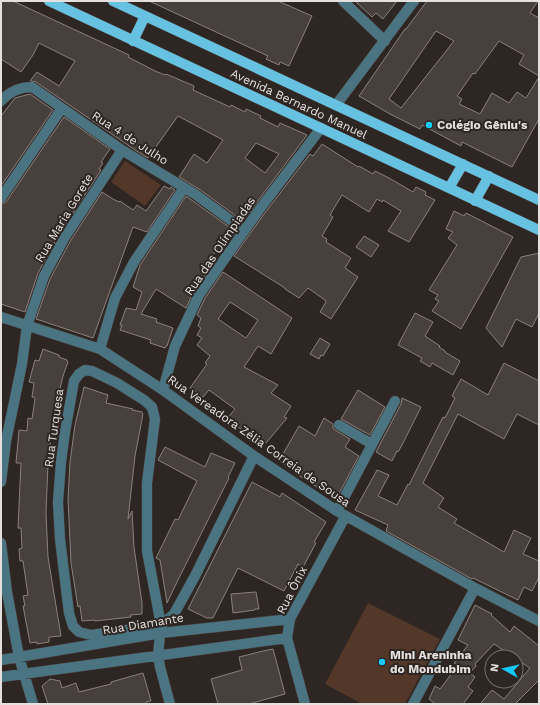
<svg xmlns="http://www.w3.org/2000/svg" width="540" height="705" viewBox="0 0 540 705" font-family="'Work Sans',sans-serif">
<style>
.pitch{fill:#533728}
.building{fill:#47403c;stroke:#8a817d;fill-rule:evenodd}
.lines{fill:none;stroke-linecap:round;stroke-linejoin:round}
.minor-casing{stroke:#4a4440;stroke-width:11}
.major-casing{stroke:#4a4440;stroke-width:11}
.minor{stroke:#4b7483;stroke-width:10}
.major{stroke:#67c1e1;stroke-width:10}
.poi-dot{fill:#11cafb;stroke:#2d2622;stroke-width:1.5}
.labels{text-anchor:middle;stroke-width:4;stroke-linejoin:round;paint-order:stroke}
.street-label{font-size:12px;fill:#e5e0de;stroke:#2d2622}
.poi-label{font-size:12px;font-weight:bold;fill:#e5e0de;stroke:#2d2622;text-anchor:start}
</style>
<rect width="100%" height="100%" fill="#2d2622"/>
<path class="pitch" d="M125 161 161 185 145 206 111 182Z
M368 603 440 639 405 704H362L325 684Z"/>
<path class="building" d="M1 1H13L129 55 128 57 155 71 165 75 166 74 194 86 193 90 230 107 231 105 245 112 246 109 261 116 260 118 278 127 280 123 307 135 243 221 199 189 179 177 194 154 207 163 223 140 178 116 148 158 135 150 36 82 30 81 37 72 59 86 75 61 39 43 33 55 21 72 1 59ZM256 143 279 154 265 173 245 158Z
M149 1H278L312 16 289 66 280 62 279 65 266 59 268 56Z
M355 1H397L383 19 376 13 372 17Z
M427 1H538L530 13 539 18V76L519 64 524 55 499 41 475 74 473 73 457 96 462 99 459 104 480 114 492 93 509 103 517 92 526 98 539 77V119L512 167 462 142 461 146 422 125 420 129 390 114 359 96 405 29H406ZM436 31 454 41 401 108 389 99Z
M30 94 53 110 1 186V116L15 98Z
M64 117 110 149 101 162 103 163 99 169 101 170 60 233 38 273 25 312 1 304V204L6 202Z
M322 144 358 167 359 166 373 174 375 171 389 178 413 192 416 187 426 192 425 195 435 200 409 242 388 231 401 211 383 200 382 202 377 199 369 212 342 195 330 215 333 217 322 236 327 239 326 242 351 258 345 268 358 277 331 319 320 312 326 302 325 300 308 288 299 298 285 289V288L234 256 264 214 310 154 313 156Z
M164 186 170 189 171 187 175 190 147 232 133 227 93 338 36 319 50 279 71 240 102 192 113 199 119 202 120 201 133 210 137 205 146 211Z
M186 196 236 232 223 249 219 246 208 263 212 265 194 291 186 308 156 289 141 314 157 319 156 322 173 328 167 346H166L165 348 150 343 151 340 120 330 122 325H120L126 308 136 310 142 292 133 287 140 265Z
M454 211 464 216 466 213 513 237 461 329 432 311 439 301 435 299 438 295 429 290 457 245 448 238 453 232 446 229Z
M364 236 379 245 371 257 356 247Z
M539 253V313L532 327 516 319 502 347 486 328 521 257Z
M223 272 292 318 271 354 258 346 244 367 278 385 271 393 291 406 284 417 287 418 266 443 257 435 252 442 243 435 245 432 227 419 235 409 209 390 203 397 190 388 207 364 205 363 210 356 197 345 202 338 197 335 201 328 198 326 201 318 197 315 205 298ZM230 302 258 320 246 338 218 319Z
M415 313 433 322 425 336 440 346 439 347 445 351V352L460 361 453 375 432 363 430 367 420 361 422 358 398 345Z
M320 338 330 344 323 356 321 355 319 359 310 354Z
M43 349 59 355V357L67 360V361L68 362 63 376 53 418 48 464 46 513 48 557 61 636 49 637V642L37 644V642L30 643 23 606H25L23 596 28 595 23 561H20L19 549 22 548 21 528H18L21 463H16L19 430 27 431 28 418 32 419 35 399 34 397H32L34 383 29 382 35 360 39 361Z
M504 363 539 381V425L517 414 504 439 458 414 423 483 444 498 438 507 457 519 454 523 504 552 514 530 531 538 523 554 539 561V577L532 591 524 587 518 600 473 578 472 579 386 531 388 525 355 510 377 470 389 475 378 496 397 505 408 484 409 485 443 417 445 418 455 398 452 396 461 379 488 395Z
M84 387 108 395 106 403 133 409 132 410 142 412V413L143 414 135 456 128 519 132 511 134 547 142 603V614L130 615 131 617 95 621V620L82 621 80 606 78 607 77 601 71 563 68 499 70 462 75 425Z
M358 390 385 407 370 435 341 419Z
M402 398 421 407 402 445 398 452 397 451 392 461 376 452 401 404Z
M324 418 333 424V428L335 430 350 439 345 447 359 456 336 499 295 473 296 471 279 461 299 426 315 436Z
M165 447 205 467 211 453 235 463 228 477 229 478 177 582 167 603 160 560 156 558 175 519 178 520 197 481 158 460Z
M252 482 280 497 282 493 326 522 314 542 316 543 303 567 298 564 284 591 238 568 213 618H207L188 609Z
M256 592 259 609H255V610L233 613 231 594Z
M475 605 492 614 491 615 510 632 514 626 539 646V680L515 704H480L492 690 504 699 530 668 516 659V657H513L494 644 475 664 476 666 470 673 475 677 468 687 473 691 463 704H435L429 699 435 686 440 689 458 665 454 663 468 645 458 640Z
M273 649 285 694 249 704H218L211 679 242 670 239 657 263 651Z
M143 673 151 701 146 702 147 704H48L42 686 50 679 60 681 62 688 76 683 79 692 111 684V682Z"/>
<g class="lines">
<g class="minor-casing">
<path id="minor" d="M343 1 385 41
M1 101C9 92 20 87 32 87L122 150 195 194 244 230
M336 105 414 1
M1 198 62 108
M1 317 100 349 163 390 254 456 337 511 475 588 539 621
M100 349 115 298 134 262 184 188
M163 390 175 346 199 295 259 210 321 128
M339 425 372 444
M1 482 6 441 22 364 27 326 44 276 65 237 122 150
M337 511 395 401
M1 543 7 592 19 657 33 704
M1 660 161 633 290 619
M1 677 287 638
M170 704 160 667 158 655 161 625 147 551V483L155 419 152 407 144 400 117 383 92 371 85 370 79 374 74 381 65 432 61 462 58 502 60 539 69 613 73 626 79 632 91 635 161 625 174 614 195 576 254 456
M305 704 287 638 290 619 345 517
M413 704 475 588"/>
</g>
<g class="major-casing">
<path id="major" d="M49 1 539 230
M113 1 539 200
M133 41 145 16
M449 188 463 164
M475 201 489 176"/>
</g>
<use href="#minor" class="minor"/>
<use href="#major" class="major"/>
</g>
<g class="poi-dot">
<circle cx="429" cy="125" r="4"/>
<circle cx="382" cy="662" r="4"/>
</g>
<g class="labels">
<g class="street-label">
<text transform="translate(299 104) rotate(25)" y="4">Avenida Bernardo Manuel</text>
<text transform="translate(130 138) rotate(33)" y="4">Rua 4 de Julho</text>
<text transform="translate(64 218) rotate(-59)" y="4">Rua Maria Gorete</text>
<text transform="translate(220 246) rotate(-56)" y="4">Rua das Olímpiadas</text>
<text transform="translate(54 428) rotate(-82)" y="4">Rua Turquesa</text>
<text transform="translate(259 441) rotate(35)" y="4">Rua Vereadora Zélia Correia de Sousa</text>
<text transform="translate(292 590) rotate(-63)" y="4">Rua Ônix</text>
<text transform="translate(143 624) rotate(-9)" y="4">Rua Diamante</text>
</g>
<g class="poi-label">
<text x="437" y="129">Colégio Gêniu's</text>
<text x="390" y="659">Mini Areninha<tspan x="390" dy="14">do Mondubim</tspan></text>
</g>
</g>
<rect width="540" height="705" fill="none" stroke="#e5e0de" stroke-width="4"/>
<g transform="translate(504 669) rotate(278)"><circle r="19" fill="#2d2622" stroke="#77706d"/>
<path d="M0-3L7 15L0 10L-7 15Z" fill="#11cafb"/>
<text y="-6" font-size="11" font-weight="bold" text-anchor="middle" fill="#e5e0de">N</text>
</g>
</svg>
